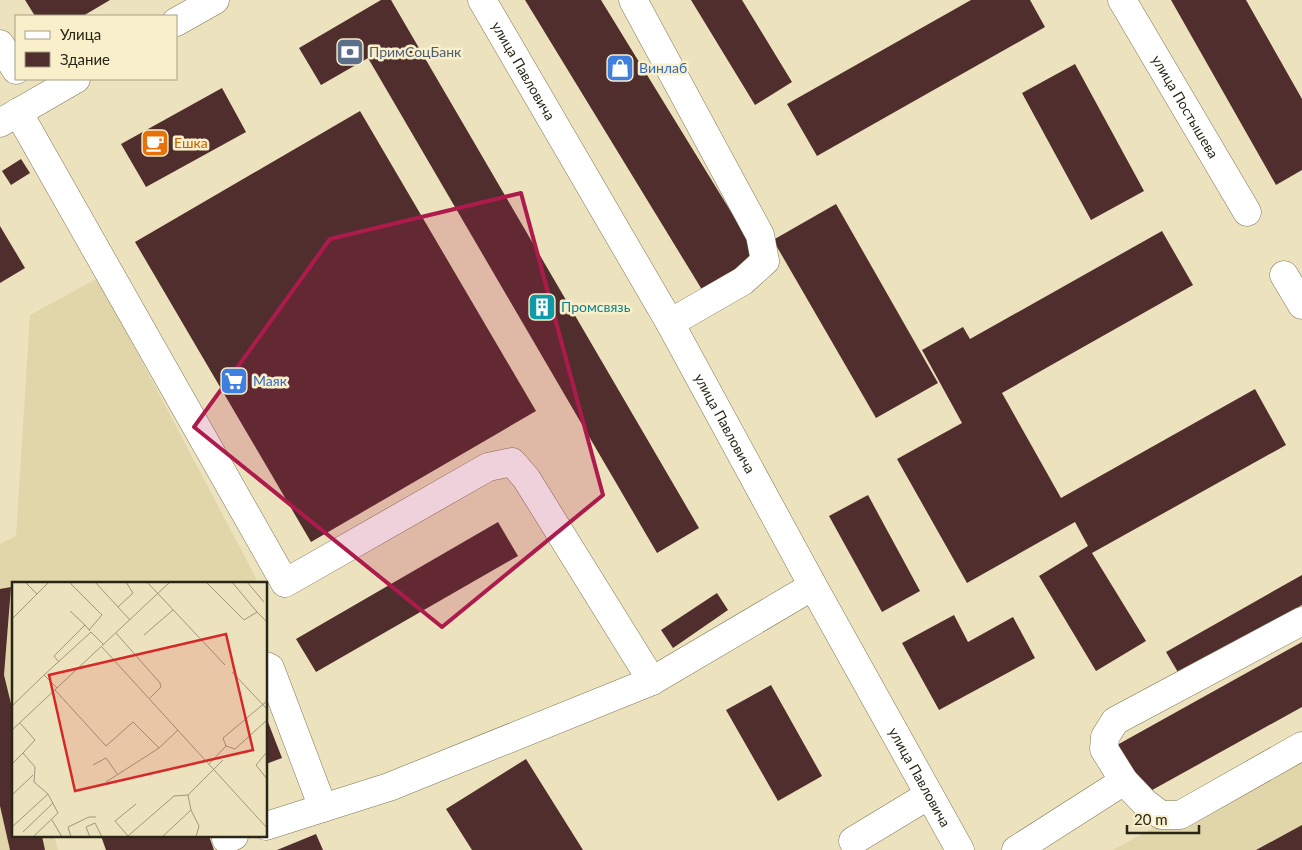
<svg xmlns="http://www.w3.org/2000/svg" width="1302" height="850" viewBox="0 0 1302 850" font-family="Lato,sans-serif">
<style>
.built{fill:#e1d6a9}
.building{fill:#502e2d}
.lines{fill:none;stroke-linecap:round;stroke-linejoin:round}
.minor-casing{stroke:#7f7655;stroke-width:29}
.minor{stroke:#fff;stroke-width:28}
.marked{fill:#ad1b4c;fill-opacity:0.2;stroke:#ad1b4c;stroke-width:4;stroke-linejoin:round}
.labels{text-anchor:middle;stroke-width:5;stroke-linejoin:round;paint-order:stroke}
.service-label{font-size:14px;fill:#4e5e75;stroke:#f9efca;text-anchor:start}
.shop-label{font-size:14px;fill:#366cbe;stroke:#f9efca;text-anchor:start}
.street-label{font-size:14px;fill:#292618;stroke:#f9efca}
.food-label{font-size:14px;fill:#c56008;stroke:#f9efca;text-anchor:start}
.culture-label{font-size:14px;fill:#0d838f;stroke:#f9efca;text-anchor:start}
.inset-road{fill:none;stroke:#9e977b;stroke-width:1}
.view{fill:#d62828;fill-opacity:0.15;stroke:#d62828;stroke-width:2.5}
.inset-edge{fill:none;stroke:#292618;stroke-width:2.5}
</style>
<rect width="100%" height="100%" fill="#ece2bd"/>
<path class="built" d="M98 278 257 580 249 584H14V836H54L58 850H0V544L16 536 30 315Z
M1302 746V850H1113Z"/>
<path class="building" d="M25 0H110L83 16H35Z
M381 0H391L699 528 657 553 368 58 321 85 299 48Z
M525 0H601L760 259 704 293Z
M691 0H742L792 82 755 105Z
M971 0H1030L1045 27 817 156 787 104Z
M1171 0H1246L1302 99V170L1276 185Z
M1075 64 1144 191 1091 220 1022 93Z
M222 88 246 132 146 187 121 144Z
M360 111 536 411 311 542 135 242Z
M21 159 30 173 11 185 2 171Z
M836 204 938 383 876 418 773 240Z
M0 226 25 268 0 283Z
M1162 231 1193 285 1002 393 1061 498 1255 389 1286 445 1092 553 1146 641 1096 671 1039 576 1088 546 1075 522 967 583 897 459 962 423 922 350 963 327 970 339Z
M868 495 920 591 882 612 829 516Z
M498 522 518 556 316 672 296 639Z
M1302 575V605L1179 674 1166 652Z
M11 587 4 675 14 716V836H42L45 850H10L0 806V589Z
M717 593 728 610 673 648 661 630Z
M954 615 968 642 1013 617 1035 658 939 710 902 643Z
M1302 642V707L1145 794 1117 745Z
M771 685 822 776 778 801 726 710Z
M266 717 282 758 266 764Z
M526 759 583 850H472L446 809Z
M1302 825V850H1256Z
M316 834 323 850H277Z
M101 836H209L214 850H106Z"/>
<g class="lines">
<g class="minor-casing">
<g id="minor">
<path id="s1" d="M482 0 670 323 813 586 960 850"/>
<path d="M633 0 760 235 765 261 743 281 670 323"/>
<path id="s2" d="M1122 0 1247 212"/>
<path d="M176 22 215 0"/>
<path d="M0 44 16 70"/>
<path d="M18 112 285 583 488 467 512 462 526 478 652 681"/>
<path d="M0 123 76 79"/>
<path d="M1284 275 1302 305"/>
<path d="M266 666 270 668 323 808"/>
<path d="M1124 781 1144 802 1161 815H1180L1302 746"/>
<path d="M266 826 389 787 652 681 813 586"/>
<path d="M226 839 234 836"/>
<path d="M853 841 929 795"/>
<path d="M1016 850 1124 781 1104 749 1105 737 1115 721 1302 621"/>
</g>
</g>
<use href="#minor" class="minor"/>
</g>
<path class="marked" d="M521 193 603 495 442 627 194 427 330 239Z"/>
<defs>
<g id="bank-square" transform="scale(1.4375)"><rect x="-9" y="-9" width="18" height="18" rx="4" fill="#5c6f8a" stroke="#f9efca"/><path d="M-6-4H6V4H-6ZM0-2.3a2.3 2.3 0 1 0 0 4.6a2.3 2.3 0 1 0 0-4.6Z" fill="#fff"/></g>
<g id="shop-square" transform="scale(1.4375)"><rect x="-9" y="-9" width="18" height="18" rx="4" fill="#3f7fe0" stroke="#f9efca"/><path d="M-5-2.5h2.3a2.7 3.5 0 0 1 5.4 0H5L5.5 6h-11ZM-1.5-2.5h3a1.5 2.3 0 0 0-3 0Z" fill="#fff"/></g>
<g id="cafe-square" transform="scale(1.4375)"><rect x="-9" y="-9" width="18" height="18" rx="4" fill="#e8710a" stroke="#f9efca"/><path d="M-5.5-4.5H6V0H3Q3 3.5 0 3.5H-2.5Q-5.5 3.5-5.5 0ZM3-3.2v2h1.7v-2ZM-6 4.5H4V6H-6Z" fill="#fff"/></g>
<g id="building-square" transform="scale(1.4375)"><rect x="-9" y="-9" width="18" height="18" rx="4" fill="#0f9aa8" stroke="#f9efca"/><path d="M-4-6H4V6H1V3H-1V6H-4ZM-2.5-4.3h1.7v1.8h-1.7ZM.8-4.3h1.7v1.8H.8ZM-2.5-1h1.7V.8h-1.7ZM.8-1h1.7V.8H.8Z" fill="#fff"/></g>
<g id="supermarket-square" transform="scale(1.4375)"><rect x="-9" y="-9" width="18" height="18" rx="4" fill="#3f7fe0" stroke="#f9efca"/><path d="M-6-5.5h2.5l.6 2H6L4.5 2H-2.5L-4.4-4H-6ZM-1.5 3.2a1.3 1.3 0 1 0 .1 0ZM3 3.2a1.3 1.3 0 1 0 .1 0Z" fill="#fff"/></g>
</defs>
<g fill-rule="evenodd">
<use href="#bank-square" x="350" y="52"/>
<use href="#shop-square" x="620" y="68"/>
<use href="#cafe-square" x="155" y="143"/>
<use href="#building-square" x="542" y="307"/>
<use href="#supermarket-square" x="234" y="381"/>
</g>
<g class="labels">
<g class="service-label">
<text x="369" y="57">ПримСоцБанк</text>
</g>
<g class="shop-label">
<text x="639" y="73">Винлаб</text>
<text x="253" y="386">Маяк</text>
</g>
<g class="street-label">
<text dy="5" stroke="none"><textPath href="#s1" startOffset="82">улица Павловича</textPath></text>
<text dy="5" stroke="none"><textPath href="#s2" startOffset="124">улица Постышева</textPath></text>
<text dy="5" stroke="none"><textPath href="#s1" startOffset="488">улица Павловича</textPath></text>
<text dy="5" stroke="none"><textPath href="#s1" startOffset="892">улица Павловича</textPath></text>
</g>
<g class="food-label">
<text x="174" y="148">Ешка</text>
</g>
<g class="culture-label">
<text x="561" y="312">Промсвязь</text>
</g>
</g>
<g transform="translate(12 582)">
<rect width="255" height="255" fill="#ece2bd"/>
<path class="inset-road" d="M57 0 90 33 77 48M83 0 118 38M135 0 213 83M194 0 232 38 245 30 255 40M220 0 245 30M235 0 252 20M25 12 37 0M106 25 121 11 114 0M58 29 73 43M0 37 25 12 13 0M104 51 148 101 149 105 138 116M132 53 161 28M90 65 255 246M47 80 42 74 73 43 78 49M220 90 255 127M32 93 79 50 92 63M43 108 94 164 121 140 147 166M0 124 32 93 45 106M8 141 23 158 11 171 23 185 22 200 36 212 46 231 21 255M0 148 158 0M214 164 223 167 255 138M255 170 244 183 255 197M0 182 11 171M197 182 214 164 211 156 255 119M81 183 94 176 106 193M94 200 147 166 166 148M0 213 21 193M124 222 103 239 116 254 162 214 176 213M40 238 50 255M0 245 36 212M11 250 41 221M59 255 56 245 77 235H84M78 255 74 245 83 241 90 255M150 255 179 228M184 255 187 244 179 228 176 213 211 178"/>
<path class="view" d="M214 52 241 168 63 209 37 93Z"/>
<rect width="255" height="255" class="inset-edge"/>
</g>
<rect x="15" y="15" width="162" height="65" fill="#f9efca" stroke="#a69f83"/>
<rect x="25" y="31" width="25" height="8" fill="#ffffff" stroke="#a69f83"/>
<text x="60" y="40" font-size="15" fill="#292618">Улица</text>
<rect x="25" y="52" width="25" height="15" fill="#502e2d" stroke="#a69f83"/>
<text x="60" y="65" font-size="15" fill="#292618">Здание</text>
<path d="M1127 825v8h72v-8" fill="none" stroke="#292618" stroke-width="2.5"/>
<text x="1134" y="825" font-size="15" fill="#292618" stroke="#f9efca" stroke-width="4" paint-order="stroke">20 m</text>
</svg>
